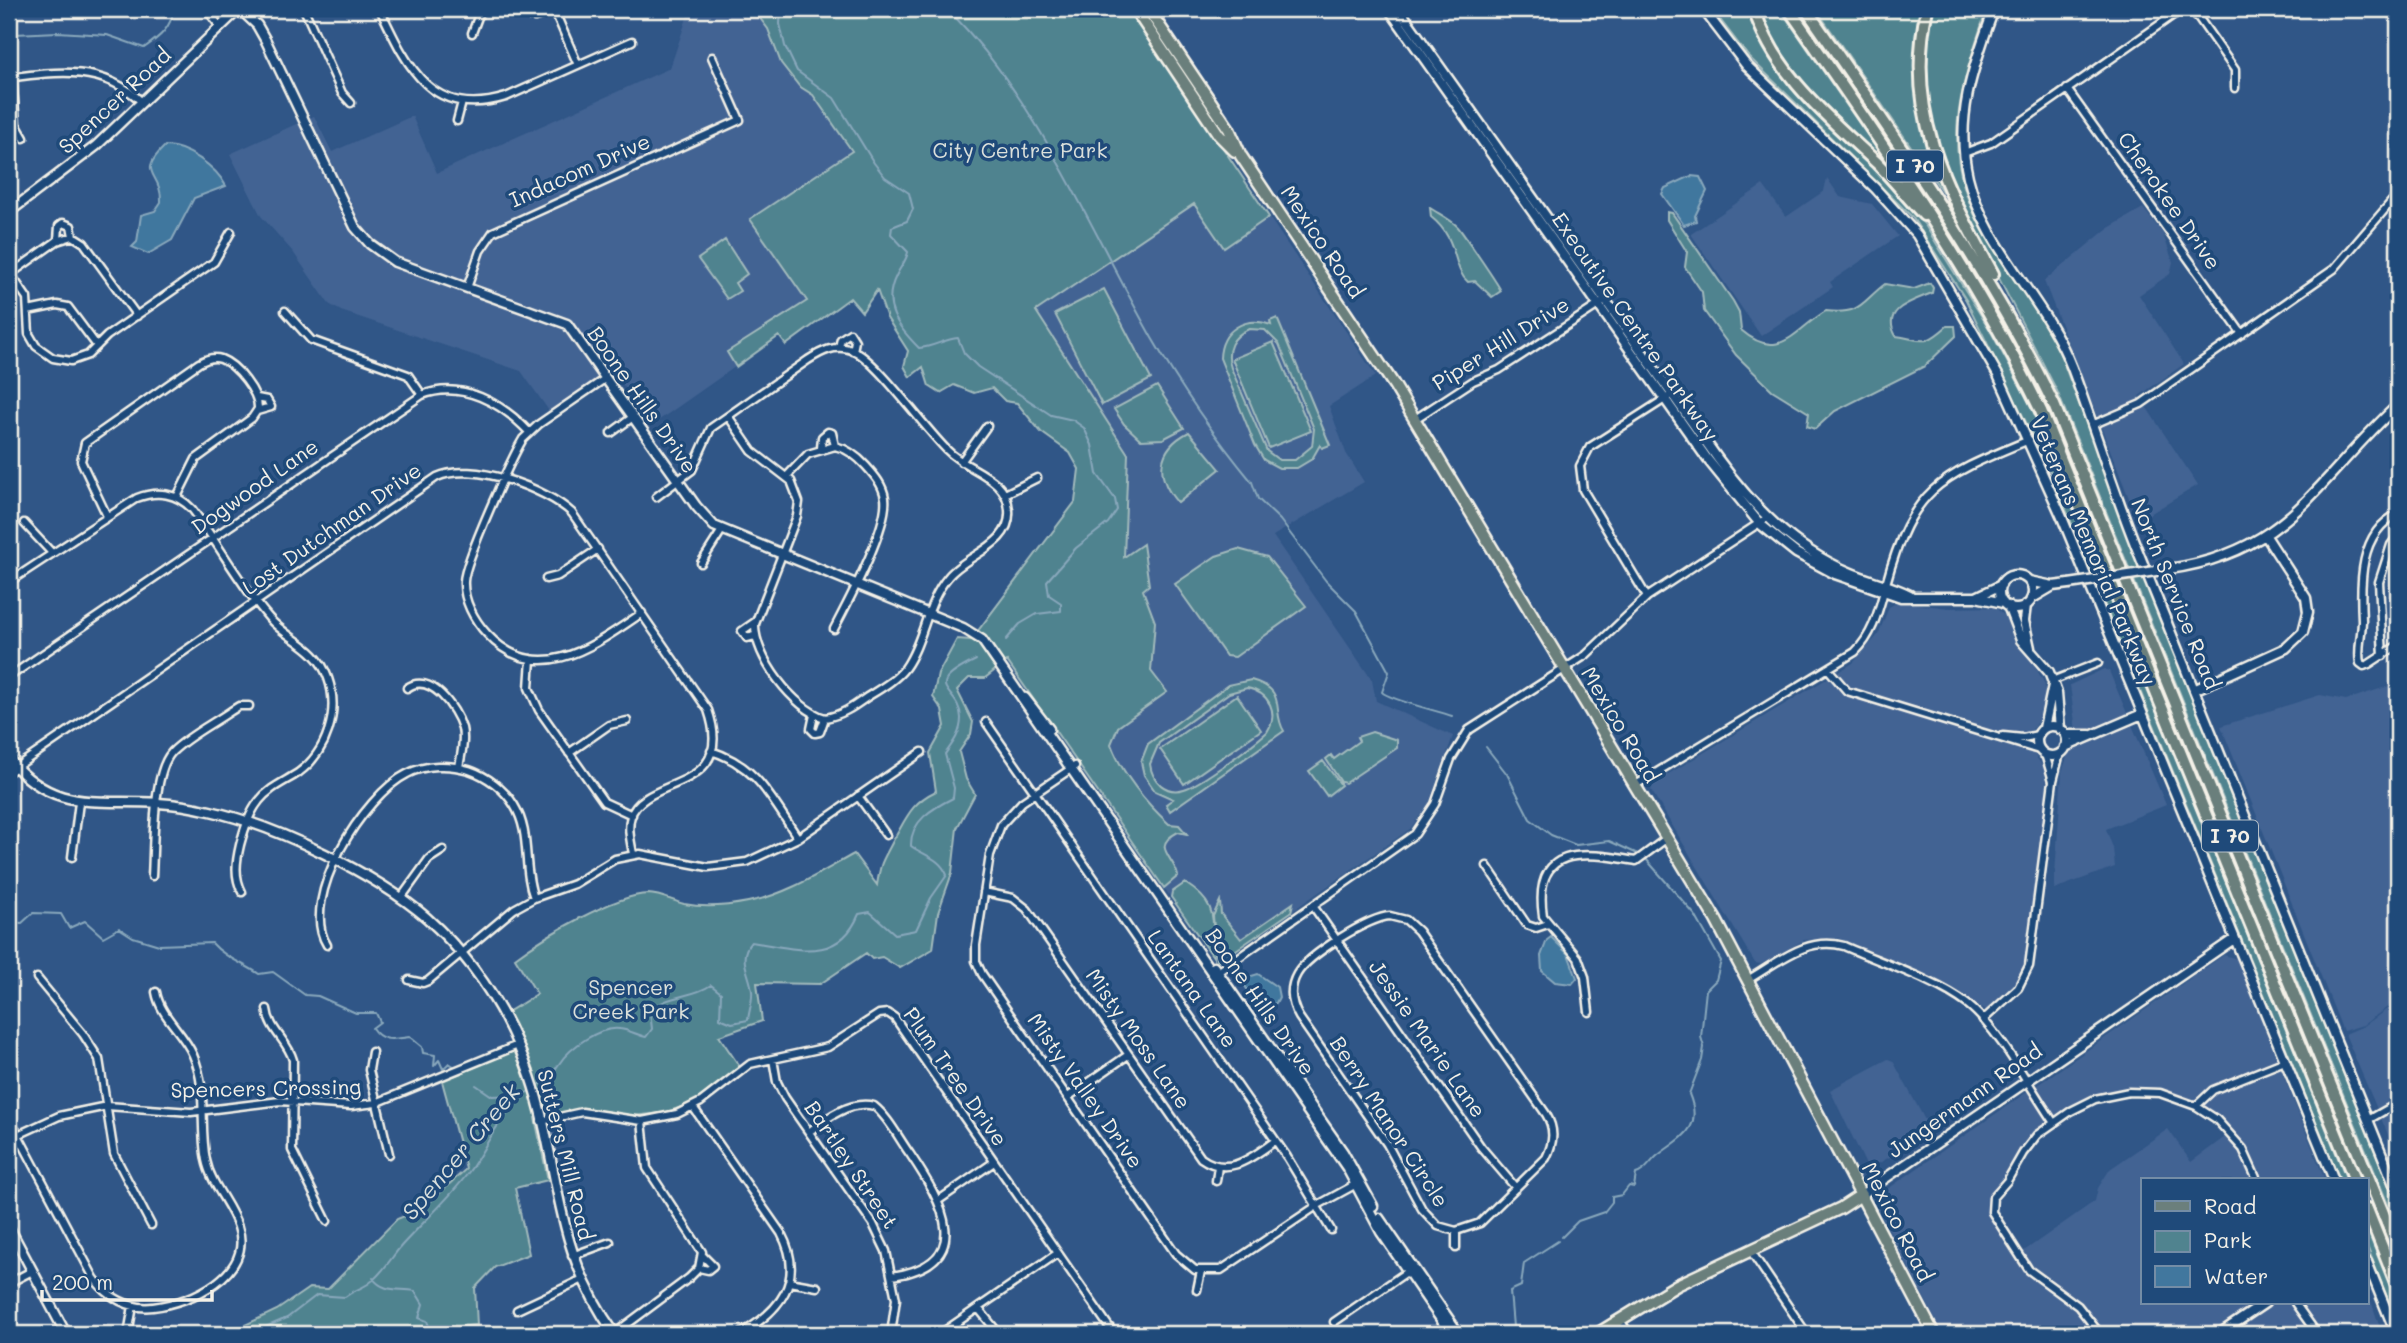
<svg xmlns="http://www.w3.org/2000/svg" width="2407" height="1343" viewBox="0 0 2407 1343" font-family="Mali,sans-serif">
<style>
.built{fill:#426393;fill-rule:evenodd}
.green{fill:#50838f;stroke:#a2babc;stroke-width:2;fill-rule:evenodd}
.water{fill:#41779e;stroke:#89a8bc;stroke-width:2}
.lines{fill:none;stroke-linecap:round;stroke-linejoin:round}
.stream{stroke:#89a8bc;stroke-width:2}
.street-casing{stroke:#f4f1e8;stroke-width:11}
.secondary-casing{stroke:#f4f1e8;stroke-width:13}
.primary-casing{stroke:#f4f1e8;stroke-width:15}
.highway-casing{stroke:#f4f1e8;stroke-width:16}
.street{stroke:#1f4a7a;stroke-width:6}
.secondary{stroke:#1f4a7a;stroke-width:8}
.primary{stroke:#6b7f7c;stroke-width:10}
.highway{stroke:#6b7f7c;stroke-width:10}
.secondary-bridge-casing{stroke:#f4f1e8;stroke-width:13;stroke-linecap:butt}
.secondary-bridge{stroke:#1f4a7a;stroke-width:8}
.labels{text-anchor:middle;stroke-width:7;stroke-linejoin:round;paint-order:stroke}
.shield{fill:#1f4a7a;stroke:#b4bfc7;stroke-width:2}
.shield-label{font-size:19px;font-weight:bold;fill:#f4f1e8}
.street-label{font-size:21px;fill:#f4f1e8;stroke:#1f4a7a}
.park-label{font-size:21px;fill:#dbe0db;stroke:#1f4a7a}
.water-label{font-size:23px;font-style:italic;fill:#d9dfdd;stroke:#1f4a7a}
</style>
<rect width="100%" height="100%" fill="#305687"/>
<filter id="ink" filterUnits="userSpaceOnUse"><feTurbulence type="fractalNoise" baseFrequency=".0143" numOctaves="2"/><feDisplacementMap in="SourceGraphic" scale="14" xChannelSelector="R" yChannelSelector="G"/><feConvolveMatrix kernelMatrix="1 2 1 2 8 2 1 2 1" color-interpolation-filters="sRGB"/></filter>
<g filter="url(#ink)">
<path class="built" d="M690 9H753L768 29 781 63 799 86 813 95 912 243 652 425 616 375 554 418 521 371 341 311 329 304 293 252 261 216 230 154 314 116 332 152 412 116 437 173 670 68Z
M1827 178 1840 197 1872 204 1898 236 1830 282 1833 287 1761 336 1691 234 1763 185 1786 217 1824 191Z
M1194 204 1224 247 1269 217 1376 376 1329 406 1346 453 1364 482 1273 536 1372 680 1376 701 1453 736 1429 803 1410 829 1220 961 1207 950 1007 661 1124 558 1036 311Z
M2143 208 2163 234 2173 262 2170 274 2139 295 2184 364 2139 396 2198 485 2138 521 2044 281 2107 229Z
M1898 602 1949 608 1995 607 2007 618 2045 684 2044 715 2030 732 2033 753 2045 769 2047 787 2028 952 2016 983 1986 1010 1948 986 1838 938 1804 940 1761 964 1755 963 1651 790 1655 782 1853 663 1878 635 1889 607Z
M2104 669 2109 671 2166 805 2106 829 2113 848 2115 867 2054 889 2062 772 2076 731 2070 685Z
M2398 683V999L2363 1025 2343 1031 2221 726 2320 695 2346 700Z
M2224 955 2237 959 2325 1180H2143V1303H2367V1289L2382 1334H1943L1877 1206 1879 1195ZM2131 1089 2158 1090 2191 1101 2232 1132 2191 1162 2168 1129 2110 1169 2098 1188 2095 1201 2017 1256 1989 1212 1991 1192 2010 1172 2025 1144 2045 1125 2096 1095Z
M2398 1001V1158L2345 1034 2364 1026Z
M1888 1059 1893 1061 1932 1133 1874 1166 1866 1165 1830 1090Z"/>
<path class="green" d="M753 9H1130L1269 217 1224 248 1194 204 1036 311 1128 454 1124 557 1143 544 1149 585 1143 590 1155 622 1151 671 1167 692 1118 727 1111 744C1122 774 1146 803 1169 824L1179 825 1187 834 1178 832C1150 847 1174 856 1178 876L1164 888 1007 661 985 678H969L957 690 973 722 971 734 959 752 966 779 975 794 957 828 952 873 938 913 933 949 900 968 882 957 872 959 866 953 820 984 757 983 762 1021 719 1036 740 1067 693 1103 664 1113 631 1116 587 1108 535 1118 548 1180 515 1188 529 1254 495 1267 475 1288 477 1325 449 1328 444 1334H226L277 1310 309 1288 328 1289 397 1219 422 1209 466 1169 442 1081 524 1046 508 1012 537 994 515 958C543 937 614 895 648 894 660 894 673 901 684 904 704 908 728 906 748 902 786 895 821 872 854 854L877 885C881 859 883 861 894 839 907 817 911 803 936 791L930 753 945 726 942 710 933 697 938 674 957 639 971 640 1075 502 1079 469 1070 453 1041 432 1017 403 1005 401 992 388 974 393 954 385 940 393 929 386 923 367 910 377 904 366 908 351 887 318 877 290 862 312 850 298 786 345 779 336 736 367 727 352 807 301 750 219 852 151 813 95 799 86 781 63 768 29Z
M1712 9H1740L1751 14 1773 60 1789 83 1878 171 1925 225 1990 330 2032 408 2061 475 2347 1180H2340L2051 473 1966 300 1912 217 1748 56Z
M1758 9H1780L1897 178 1807 92 1780 56Z
M1816 9H1923C1921 30 1917 52 1916 74 1914 124 1936 170 1957 213Z
M1931 9H1987C1959 91 1936 157 1988 239 2012 276 2040 311 2059 351L2164 629 2398 1208V1229L2057 391 1957 197 1929 123 1924 58Z
M1430 208C1439 214 1450 219 1458 227 1463 233 1500 287 1501 291L1492 297 1475 281 1468 282C1451 267 1460 240 1431 217Z
M1667 212 1672 213 1733 301 1739 312 1741 330C1780 364 1796 328 1826 311 1862 315 1861 302 1885 284L1914 289 1930 283 1933 288 1932 293C1913 301 1880 309 1896 336 1924 340 1924 347 1947 326H1955L1956 336 1925 366 1835 411 1815 429 1807 426 1809 413 1772 390 1736 355 1704 311 1702 292 1685 267 1687 252 1667 220Z
M725 240 747 274 735 283 740 291 727 299 698 259Z
M1104 289 1151 379 1102 405 1055 314Z
M1277 318 1330 445 1322 448 1320 445 1312 459 1297 468H1279L1264 460 1255 445 1220 358C1221 330 1245 315 1271 325L1270 321ZM1249 329 1265 330 1279 344 1314 429 1312 446 1295 460H1279L1267 451 1231 368C1225 350 1232 336 1249 329Z
M1273 342 1311 431 1269 448 1232 359Z
M1157 386 1184 428 1163 439 1141 440 1124 424 1114 409Z
M1189 432 1220 469 1178 503C1155 477 1156 449 1189 432Z
M1238 549 1267 557 1306 606 1235 657 1226 656 1175 584 1216 556Z
M1251 680C1289 690 1271 711 1284 731L1170 811 1166 804 1173 799 1155 791 1144 775 1141 762 1148 744 1228 685ZM1247 688C1270 693 1279 713 1267 732 1254 744 1200 785 1184 789 1166 795 1152 781 1150 764L1159 743 1229 693Z
M1237 695 1261 730 1184 784 1160 749Z
M1372 732 1397 740V748L1345 783 1341 782 1326 759 1331 755 1334 759 1359 741 1357 737Z
M1323 761 1341 785 1327 796 1309 771Z
M1185 883C1221 906 1211 919 1214 958L1171 897 1172 892Z
M1220 901 1221 914 1241 939 1293 903 1291 912 1220 961 1217 960 1213 916Z
M2367 1229 2398 1307V1325L2367 1246Z"/>
<path class="water" d="M165 146C187 146 216 167 226 186L194 198 172 240 148 254 132 247 137 242 141 215 155 211 161 202C162 171 135 175 165 146Z
M1691 176 1700 177 1707 191 1695 216 1696 221 1684 225 1662 194 1665 188Z
M1551 937 1568 954 1577 978 1572 984 1555 982 1542 971 1541 956 1547 940Z
M1258 974 1277 987 1279 997 1276 1003 1262 1009 1256 1005 1244 984 1248 977Z"/>
<g class="lines">
<path class="stream" d="M781 9 780 24 785 46 797 71 834 98 874 163 885 177 909 193 913 209 907 221 892 227 891 234 908 252C906 262 900 267 896 276 881 306 898 327 919 348 934 347 944 339 958 338L964 353 978 367 1051 415 1073 420 1084 428 1092 445 1097 474 1115 499 1117 510 1108 523 1076 548 1047 581 1049 595 1061 603V611L1037 614 1020 624 1006 640
M947 9C1037 97 1090 229 1152 338 1181 388 1215 437 1252 482L1258 499 1280 520 1326 581 1356 611 1389 672 1382 692C1387 699 1438 711 1452 716
M15 34 58 32 107 35 144 48C161 36 170 29 174 9
M1486 747 1507 774 1530 819 1551 835 1576 845 1609 841 1640 855
M9 922 22 923 33 913 61 914 69 928 85 921 103 937 119 928 133 937 159 945 212 943C225 958 243 963 259 974L273 972 305 995 318 996 356 1013H376L380 1022 372 1028C382 1043 394 1039 410 1037L422 1047 423 1053 435 1055 434 1066 439 1060 443 1069 449 1063 455 1067
M476 1085 492 1096 520 1095
M537 1086C550 1080 551 1075 559 1064 570 1047 600 1026 620 1029 629 1030 637 1035 646 1037L652 1029 650 1012C667 993 691 999 711 985L721 993 720 1018 732 1023 748 1020C749 1011 753 1000 752 991 750 973 737 958 751 942 794 948 838 965 859 914L870 912 895 934 916 930 931 898 947 875C940 858 925 856 911 846 910 821 933 808 953 798L954 788 945 754C953 743 961 733 961 718 960 687 917 689 976 660
M1562 1237 1578 1221 1604 1212 1612 1202V1197L1622 1195 1629 1186 1634 1187 1636 1174C1646 1171 1649 1163 1657 1156 1681 1137 1704 1130 1689 1094L1702 1060 1704 1047 1701 1037 1706 990 1716 980 1721 961 1695 915 1646 859
M373 1278C383 1293 400 1288 415 1291L423 1304 419 1318 427 1321 432 1334
M1513 1327 1510 1291 1521 1286 1524 1263 1558 1241
M249 1334 287 1318 317 1295 345 1297C353 1291 360 1289 368 1284 382 1275 392 1256 403 1244 425 1220 449 1199 468 1173 488 1146 502 1107 532 1089
M355 1334H361
M395 1334H398"/>
<g class="street-casing">
<path id="street" d="M207 9 220 27
M304 9 342 93 351 103
M380 9C407 66 431 120 506 97L632 41
M494 9 535 17 561 9
M555 12 578 65
M472 33 481 9
M12 77 16 124 24 138
M9 78C59 71 103 65 142 102
M2067 89 2242 334
M457 121 462 102
M1964 153 1991 143 2179 11 2192 12 2198 17 2235 70V88
M58 240 59 226 63 223 71 226 73 236
M9 272 27 298 29 334 36 346 53 358 71 361 88 355 107 336 214 262 231 232
M9 275 57 241 73 236 84 243 137 316
M467 288 480 251 493 232 740 120 712 57
M28 311 57 305 68 307 97 346
M285 311 311 340 408 375 422 395
M839 347 841 339 850 333 855 341 853 351
M606 378 539 424 523 439C511 459 465 561 464 581 463 600 474 620 487 634 538 689 595 645 642 613
M257 411 271 407 267 400 257 398
M1415 419 1473 381 1499 370 1606 300
M2092 425 2141 404 2334 269 2398 194
M611 433 633 417
M821 448 822 437 828 432 832 433 835 446
M961 462 987 426
M787 476 808 454 835 446C848 449 857 456 866 466 875 476 883 485 885 498 889 526 848 602 834 629
M1005 494 1037 478
M656 497 692 470 711 428 808 360C822 351 835 344 852 350 876 359 925 429 947 450 967 471 1007 476 1009 510 1012 546 966 554 948 577 926 603 924 641 905 668 896 680 880 689 867 697 853 707 842 715 825 718 794 709 754 657 755 624L797 516 799 502 791 481 752 451 728 416
M2398 514C2359 532 2360 583 2362 620 2362 635 2357 649 2360 663L2364 666 2369 664 2398 645
M107 516 81 461 85 443 199 363C206 359 213 356 221 359 237 365 259 393 258 409L252 418 196 459 177 497
M24 523 51 552
M701 563 722 530
M546 579 558 576 598 549
M9 582 137 498C157 490 177 493 192 509 219 544 240 585 269 618 289 641 317 646 328 678 340 712 327 752 298 773 284 782 269 788 259 801 249 813 244 830 240 845 236 862 234 876 242 892
M1647 597 1583 490 1580 466 1590 447 1668 397
M754 636 747 638 742 631 755 622
M2383 656 2379 582 2391 545 2398 536
M531 659 529 688 539 710 604 802 632 815
M1828 669 1847 691 2039 750
M9 677 422 395C462 380 502 403 529 432
M2052 681 2098 663
M407 688C430 671 456 708 462 728 465 741 461 755 459 767
M814 715 811 729 815 733 820 732 825 718
M986 722 1287 1157 1331 1230
M2003 736 2023 738 2038 735
M711 751C757 765 772 800 798 838
M569 753 609 725 627 721
M2045 754 2053 781
M1075 766 1022 802 1001 825 990 855 976 945V961L982 974 1176 1254 1195 1270H1221L1318 1205 1360 1182
M9 772 437 477C471 461 546 488 572 513L708 710C737 794 645 775 631 816 627 828 631 842 633 854
M1634 786 1855 652C1874 634 1879 608 1886 584 1913 486 1940 477 2029 440
M858 796 886 835
M72 857 79 802
M1487 866 1527 925 1536 928 1548 924
M152 876C154 846 152 773 172 752 188 736 212 724 231 711L239 706H249
M984 892 1013 898 1027 909 1201 1158C1229 1178 1252 1157 1275 1141
M401 898 429 859 443 850
M1313 906 1481 1147 1516 1188
M1390 916 1406 920 1418 931 1546 1114C1555 1129 1554 1142 1546 1158L1480 1223 1456 1231 1438 1226 1422 1209 1387 1144 1299 1017C1291 1003 1289 988 1297 974 1308 955 1369 917 1390 916Z
M327 945C298 899 364 795 407 774 426 764 449 764 469 770 487 776 504 789 514 805 532 834 522 867 534 898
M1215 974 1415 834 1435 804 1451 759 1469 730 1586 655 1647 597 1767 518
M37 978 83 1034 99 1059 114 1154 151 1225
M1749 979C1780 961 1807 936 1844 946 1880 962 1938 981 1967 1004 1999 1029 2030 1088 2054 1123
M409 980 423 983 428 981 514 909 534 898 574 884 615 859 640 854 708 867 747 862 798 838 922 752
M267 1009C269 1030 288 1041 293 1060L292 1150 327 1221
M1589 1012 1585 977 1578 958 1543 916C1532 842 1587 853 1636 861L1667 838
M1983 1020 2018 988 2029 966 2053 781 2060 753
M372 1052 369 1070 389 1154
M773 1059 777 1082 785 1098 873 1224 886 1251 896 1299 891 1334
M1068 1097 1128 1055
M2196 1106 2213 1090 2285 1061
M693 1107 781 1233C806 1280 780 1311 740 1334
M9 1118 94 1278C107 1297 130 1310 153 1307 191 1303 254 1274 238 1227 231 1204 211 1185 206 1160 199 1125 208 1089 193 1055 183 1032 160 1016 156 992
M2368 1120 2398 1103
M541 1121 582 1112 642 1121 677 1114 701 1102 750 1064 828 1047 879 1014 888 1013 895 1018 1114 1334
M809 1132C826 1118 851 1100 874 1106 889 1118 899 1139 910 1154 942 1202 978 1263 892 1276
M9 1139 59 1116 107 1106 191 1112 280 1101 351 1106 376 1103 518 1045
M1216 1181 1218 1166
M939 1200 994 1162
M1456 1248V1231
M1750 1250 1807 1334
M572 1256 610 1242
M699 1268 708 1270 713 1266 702 1255
M789 1282 817 1287
M9 1283 32 1271
M1197 1290 1201 1271
M2295 1303 2317 1334
M978 1308 999 1334
M517 1310 581 1280
M1620 1320 1629 1334
M1334 1322 1411 1269
M9 1331 10 1334
M128 1334 133 1306
M614 1334 689 1278 699 1268 702 1252 647 1168 642 1121
M940 1334 1058 1253
M2100 1334 2078 1306 2029 1270 1992 1212 1993 1197 2007 1181 2023 1153 2037 1135 2071 1111 2095 1099 2129 1092 2160 1093 2196 1106 2216 1119 2243 1149 2257 1180"/>
</g>
<g class="secondary-casing">
<path id="secondary" d="M240 9 257 25 266 41 355 227 370 244 395 262 567 324 696 506 714 526 963 628 982 640 1347 1168 1381 1232 1451 1334
M1389 9 1708 460 1760 524 1796 553 1835 574 1901 597H1976L2001 585
M1399 9 1718 459C1753 507 1793 548 1849 572 1869 581 1891 585 1910 595
M1703 9 1746 65 1875 188 1917 235 1998 375 2061 515 2334 1180
M1994 9C1974 65 1954 117 1968 177 1985 249 2046 300 2072 368 2094 427 2112 486 2135 544 2221 762 2310 978 2398 1194
M9 212 96 146 239 9
M2169 569C2290 552 2316 480 2398 405
M1999 592a17 17 0 1 1 34 0a17 17 0 1 1-34 0Z
M2029 581 2053 586 2069 584
M1976 597 2003 603
M2031 599 2053 586
M2026 605 2024 621 2030 648
M2008 606 2021 640 2049 672 2057 693 2060 729
M2194 690 2286 648 2303 632 2308 612 2306 598 2266 536
M1025 698 1049 729
M2037 741a15 15 0 1 1 30 0a15 15 0 1 1-30 0Z
M2044 728 2053 685
M2066 735H2090
M2065 747 2142 714
M9 759C54 813 96 799 158 803 176 804 193 807 210 811 277 826 376 874 427 918 475 961 509 1015 530 1076 562 1171 551 1245 615 1334
M1214 967 1343 1152 1373 1206
M1861 1195 2234 939
M1379 1218 1459 1334
M9 1227 66 1334
M2367 1262 2396 1334
M2219 1334 2265 1303"/>
</g>
<g class="primary-casing">
<path id="primary" d="M1135 9 1219 135 1235 151
M1148 9 1229 129 1241 156 1394 385 1716 920 1934 1334
M1597 1334 1677 1285 1841 1208 1861 1195"/>
</g>
<g class="highway-casing">
<path id="highway" d="M1754 9C1775 75 1828 117 1877 163 1894 180 1908 198 1924 215
M1789 9C1880 141 1971 267 2041 411L2355 1180
M1806 9C1895 138 1985 263 2054 405L2398 1250
M1927 9C1904 112 1945 186 1993 274
M2367 1209 2398 1287"/>
</g>
<use href="#street" class="street"/>
<use href="#secondary" class="secondary"/>
<use href="#primary" class="primary"/>
<use href="#highway" class="highway"/>
<g class="secondary-bridge-casing">
<path id="secondary-bridge" d="M2069 584 2169 569"/>
</g>
<use href="#secondary-bridge" class="secondary-bridge"/>
</g>
</g>
<g class="labels">
<g class="shield">
<rect x="1887" y="150.5" width="56" height="31" rx="5"/>
<rect x="2202" y="820.5" width="56" height="31" rx="5"/>
</g>
<g class="shield-label">
<text x="1915" y="173">I 70</text>
<text x="2230" y="843">I 70</text>
</g>
<g class="street-label">
<text transform="translate(115 101) rotate(-43)" y="7">Spencer Road</text>
<text transform="translate(580 171) rotate(-24)" y="7">Indacom Drive</text>
<text transform="translate(2169 201) rotate(55)" y="7">Cherokee Drive</text>
<text transform="translate(1322 242) rotate(56)" y="7">Mexico Road</text>
<text transform="translate(1635 327) rotate(55)" y="7">Executive Centre Parkway</text>
<text transform="translate(1501 344) rotate(-32)" y="7">Piper Hill Drive</text>
<text transform="translate(642 400) rotate(55)" y="7">Boone Hills Drive</text>
<text transform="translate(255 487) rotate(-35)" y="7">Dogwood Lane</text>
<text transform="translate(332 529) rotate(-35)" y="7">Lost Dutchman Drive</text>
<text transform="translate(2093 551) rotate(67)" y="7">Veterans Memorial Parkway</text>
<text transform="translate(2175 594) rotate(68)" y="7">North Service Road</text>
<text transform="translate(1620 725) rotate(59)" y="7">Mexico Road</text>
<text transform="translate(1192 989) rotate(55)" y="7">Lantana Lane</text>
<text transform="translate(1260 1002) rotate(55)" y="7">Boone Hills Drive</text>
<text transform="translate(1138 1039) rotate(55)" y="7">Misty Moss Lane</text>
<text transform="translate(1427 1039) rotate(55)" y="7">Jessie Marie Lane</text>
<text transform="translate(955 1077) rotate(55)" y="7">Plum Tree Drive</text>
<text transform="translate(266 1089) rotate(-1)" y="7">Spencers Crossing</text>
<text transform="translate(1085 1091) rotate(55)" y="7">Misty Valley Drive</text>
<text transform="translate(1965 1101) rotate(-35)" y="7">Jungermann Road</text>
<text transform="translate(1389 1122) rotate(57)" y="7">Berry Manor Circle</text>
<text transform="translate(565 1155) rotate(76)" y="7">Sutters Mill Road</text>
<text transform="translate(851 1165) rotate(56)" y="7">Bartley Street</text>
<text transform="translate(1897 1222) rotate(63)" y="7">Mexico Road</text>
</g>
<g class="park-label">
<text x="1020" y="158">City Centre Park</text>
<text x="631" y="995">Spencer<tspan x="631" dy="24">Creek Park</tspan></text>
</g>
<g class="water-label">
<text transform="translate(461 1152) rotate(-50)" y="8">Spencer Creek</text>
</g>
</g>
<rect width="2407" height="1343" fill="none" stroke="#1f4a7a" stroke-width="35"/>
<rect x="18" y="18" width="2372" height="1308" fill="none" stroke="#f4f1e8" stroke-width="2.5" filter="url(#ink)"/>
<rect x="2141" y="1178" width="228" height="126" fill="#1f4a7a" stroke="#748da6" stroke-width="2"/>
<rect x="2155" y="1201" width="35" height="10" fill="#6b7f7c" stroke="#748da6" stroke-width="2"/>
<text x="2204" y="1214" font-size="21" fill="#f4f1e8">Road</text>
<rect x="2155" y="1231" width="35" height="21" fill="#50838f" stroke="#748da6" stroke-width="2"/>
<text x="2204" y="1248" font-size="21" fill="#f4f1e8">Park</text>
<rect x="2155" y="1266" width="35" height="21" fill="#41779e" stroke="#748da6" stroke-width="2"/>
<text x="2204" y="1284" font-size="21" fill="#f4f1e8">Water</text>
<path d="M42 1290v10h170v-10" fill="none" stroke="#f4f1e8" stroke-width="3.5"/>
<text x="52" y="1290" font-size="21" fill="#f4f1e8" stroke="#1f4a7a" stroke-width="5" paint-order="stroke">200 m</text>
</svg>
